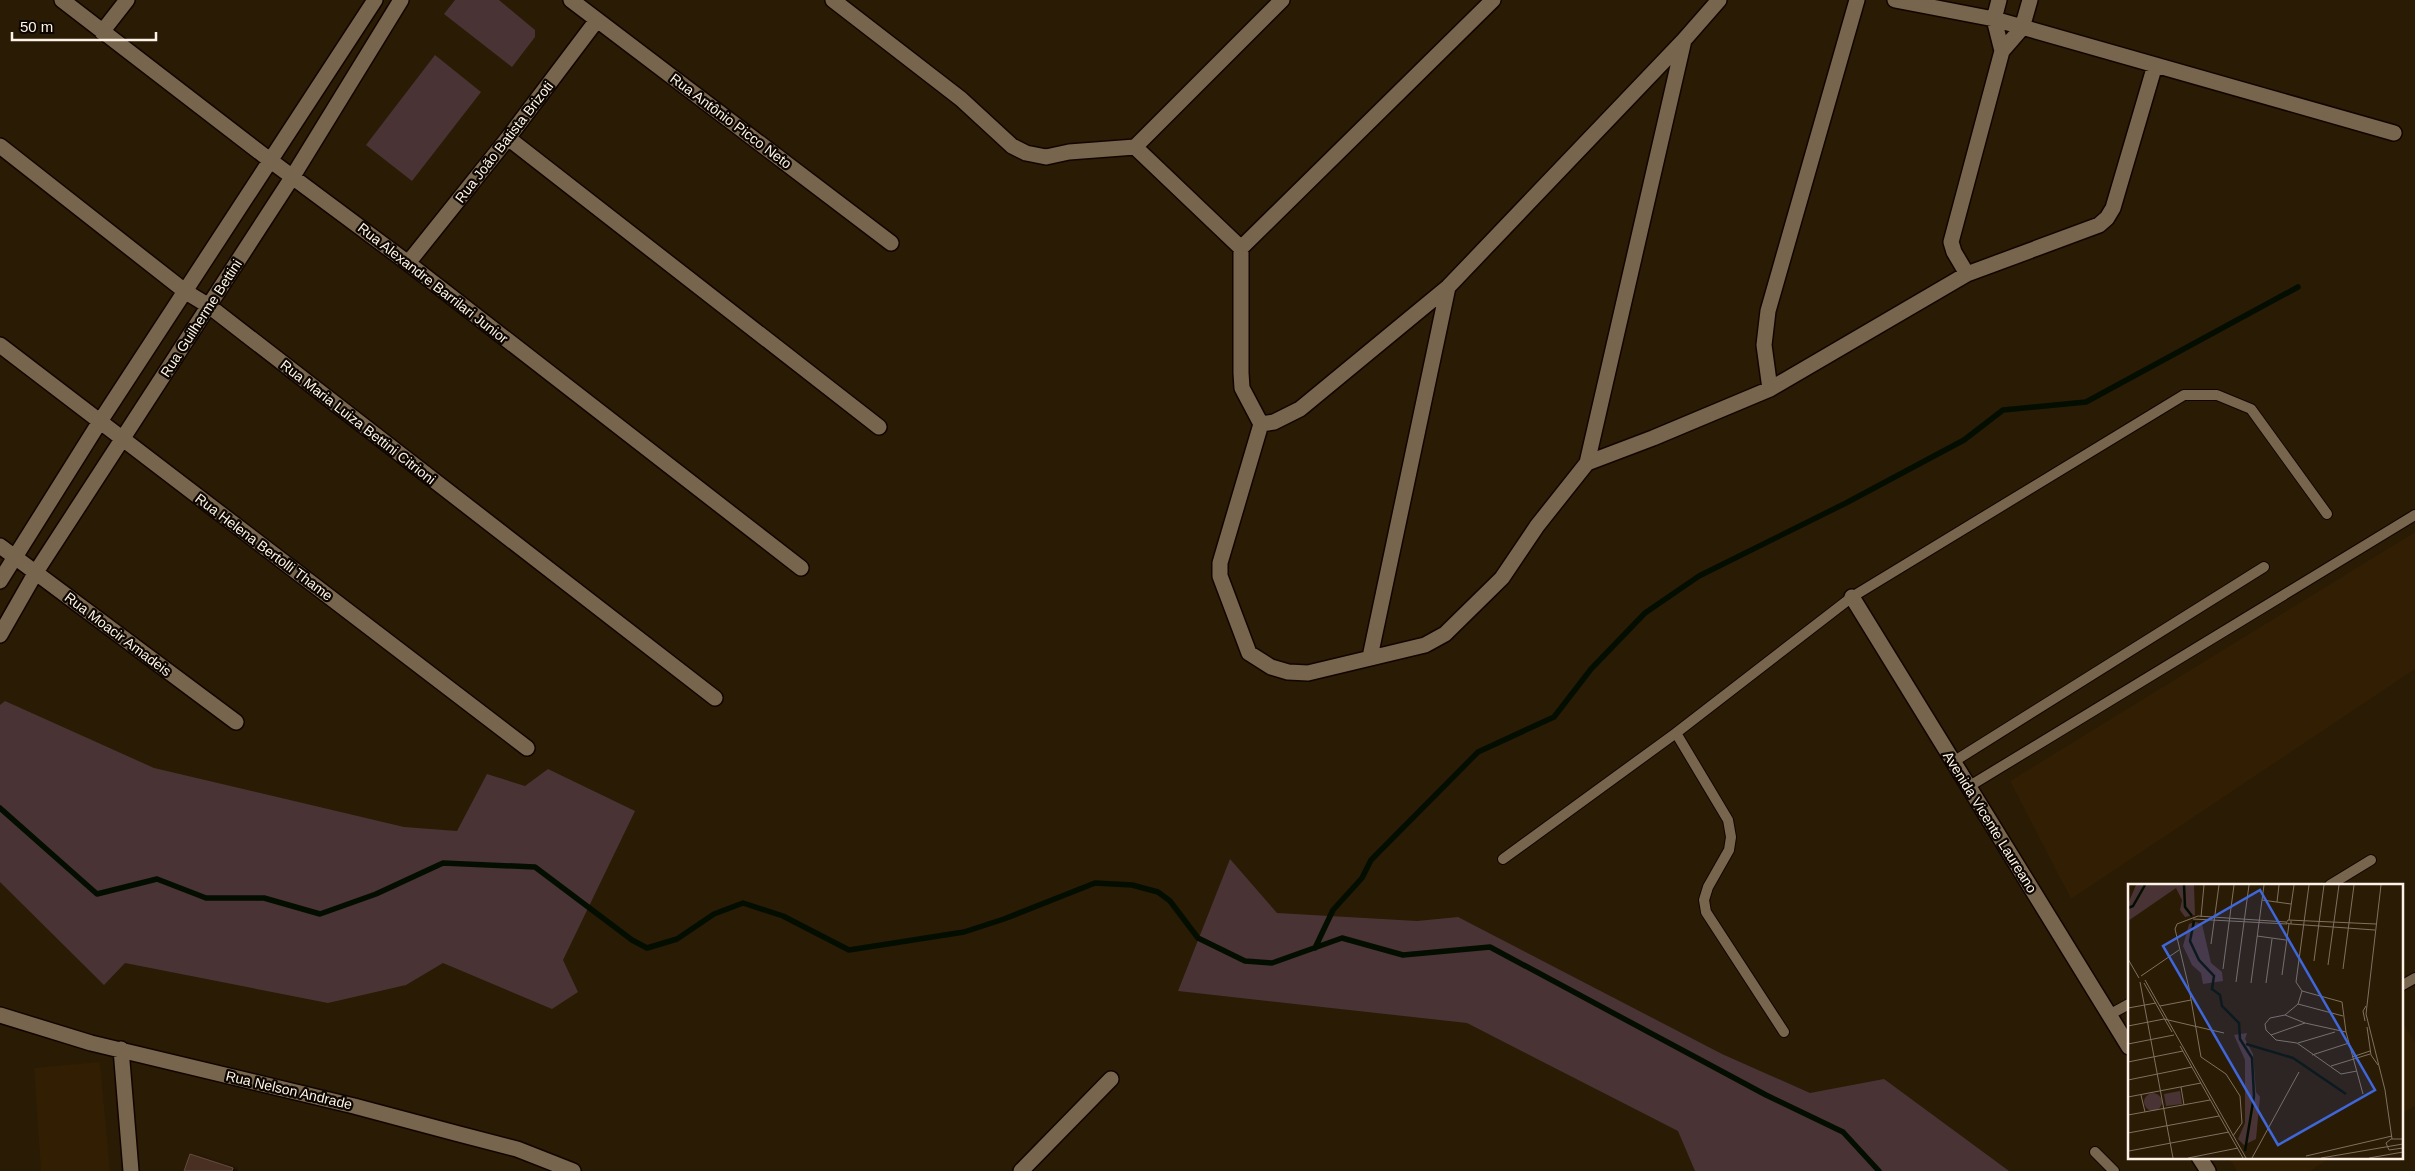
<svg xmlns="http://www.w3.org/2000/svg" width="2415" height="1171" viewBox="0 0 2415 1171" font-family="Helvetica,sans-serif">
<style>
.built{fill:#321e02}
.green{fill:#493335}
.lines{fill:none;stroke-linecap:round;stroke-linejoin:round}
.stream{stroke:#040e00;stroke-width:5.5}
.building{fill:#4a2d21;stroke:#65493e;filter:url(#shadow)}
.lane-casing{stroke:#120500;stroke-width:12}
.street-casing{stroke:#120500;stroke-width:18}
.lane{stroke:#78654d;stroke-width:10}
.street{stroke:#78654d;stroke-width:15}
.labels{text-anchor:middle;stroke-width:4.5;stroke-linejoin:round;paint-order:stroke}
.street-label{font-size:14px;fill:#fef3e6;stroke:#0d0702}
.inset-river{fill:none;stroke:#040e00;stroke-width:2.5}
.inset-road{fill:none;stroke:#7f715f;stroke-width:1}
.view{fill:#3f67da;fill-opacity:0.15;stroke:#3f67da;stroke-width:2.5}
.inset-edge{fill:none;stroke:#fef3e6;stroke-width:2.5}
</style>
<defs>
<filter id="shadow"><feDropShadow dx="5.5" dy="3" stdDeviation="2.5" flood-color="#0009"/></filter>
</defs>
<rect width="100%" height="100%" fill="#2a1b05"/>
<path class="built" d="M2415 532V669L2071 899 2010 781Z
M2401 1019 2415 1042V1106L2401 1114Z
M100 1062 110 1171H41L34 1068Z
M2228 1157H2332L2310 1171H2237Z"/>
<path class="green" d="M455 0H499L535 30V37L512 67 444 14Z
M435 55 481 92 412 181 366 145Z
M5 701 154 768 404 827 457 831 487 774 525 786 548 769 635 811 563 960 578 992 552 1009 443 963 406 985 328 1003 125 963 104 985 0 882V705Z
M1230 859 1277 913 1417 921 1458 917 1722 1054 1810 1093 1884 1079 2009 1171H1695L1678 1131 1467 1023 1178 991Z"/>
<g class="lines">
<path class="stream" d="M0 808 97 894 157 879 206 898H264L320 914 376 894 443 863 535 867 632 940 647 948 677 939 714 914 743 903 783 916 849 950 964 932 1004 919 1095 883 1132 885 1158 892 1170 901 1198 938 1245 961 1272 963 1342 938 1403 955 1490 947 1766 1095 1843 1132 1879 1171
M1315 948 1333 910 1362 878 1371 860 1478 752 1554 717 1591 669 1645 613 1699 576 1846 503 1964 440 2003 410 2086 402 2298 287"/>
</g>
<path class="building" d="M190 1154 233 1168 232 1171H184Z"/>
<g class="lines">
<g class="lane-casing">
<path id="lane" d="M1953 762 2264 567
M1968 787 2415 515
M1503 859 1676 733
M2330 885 2371 860
M2401 986 2415 978
M2109 1015 2129 1004
M1784 1032 1706 912 1704 900 1708 887 1729 850 1731 837 1728 820 1676 733 1852 597 2184 395H2217L2251 409 2327 514
M2095 1152 2114 1171"/>
</g>
<g class="street-casing">
<path id="street" d="M62 0 271 161 408 263 801 568
M571 0 891 243
M833 0 961 99 1012 146 1026 153 1046 157 1069 152 1135 147 1282 0
M1895 0 1994 19 2394 133
M1999 0 1994 19 2002 51
M102 32 127 0
M508 138 879 427
M0 146 186 292 209 306 715 698
M1135 147 1241 248V373L1242 388 1261 424 1220 563V576L1249 653 1271 667 1288 672 1308 673 1425 645 1445 634 1502 578 1537 526 1587 463 1653 438 1770 389 1967 274 2099 225 2107 218 2113 208 2155 65
M1241 248 1493 0
M408 263 508 138 597 20
M1967 274 1954 252 1951 242 2002 51 2022 28 2030 0
M0 345 527 748
M1770 389 1764 345 1768 311 1857 0
M1261 424 1274 422 1300 409 1448 287 1684 40 1719 0
M1587 463 1684 40
M0 546 236 722
M0 581 99 423 375 0
M1852 597 2129 1047
M0 635 36 572 293 176 401 0
M1370 657 1448 287
M0 1015 91 1043 354 1106 459 1134 517 1149 573 1171
M121 1049 131 1171
M2199 1157 2208 1171
M1021 1171 1111 1079"/>
</g>
<use href="#lane" class="lane"/>
<use href="#street" class="street"/>
</g>
<g class="labels">
<g class="street-label">
<text transform="translate(731 121) rotate(37)" y="5">Rua Antônio Picco Neto</text>
<text transform="translate(504 142) rotate(-52)" y="5">Rua João Batista Brizoti</text>
<text transform="translate(433 283) rotate(38)" y="5">Rua Alexandre Barrilari Junior</text>
<text transform="translate(201 318) rotate(-57)" y="5">Rua Guilherme Bettini</text>
<text transform="translate(358 422) rotate(38)" y="5">Rua Maria Luiza Bettini Citrioni</text>
<text transform="translate(264 547) rotate(37)" y="5">Rua Helena Bertolli Thame</text>
<text transform="translate(118 634) rotate(37)" y="5">Rua Moacir Amadeis</text>
<text transform="translate(1990 822) rotate(58)" y="5">Avenida Vicente Laureano</text>
<text transform="translate(289 1090) rotate(13)" y="5">Rua Nelson Andrade</text>
</g>
</g>
<g transform="translate(2128 884)">
<rect width="275" height="275" fill="#2a1b05"/>
<path d="M8 1H66L67 31 57 33 52 26 54 16 48 4 0 37V20ZM67 38 74 40 83 79 94 88 95 97 75 100 73 89 64 81 55 62 61 40ZM119 149 117 155 125 170 128 208 132 213 128 255 116 261 110 255 117 239V176L106 151ZM52 207 54 220 38 222 36 210ZM16 218a9 9 0 1 1 18 0a9 9 0 1 1-18 0Z" fill="#493335"/>
<path class="inset-river" d="M56 1 57 23 64 32M0 24 5 22 17 1M66 37 62 57 71 76 86 92 84 105 92 111 94 122 111 139 112 155 124 174 126 212 117 267M118 160 165 174 218 210"/>
<path class="inset-road" d="M181 1 168 98 174 107 214 118 218 148 235 210M253 1 238 130 257 206 264 255M134 16 163 20M149 18 151 1M73 33 76 1M65 35 159 40M161 36 166 1M163 37V40L158 39 160 36 248 40M163 40 247 46M129 52 158 56M83 60 91 1M0 75 11 94M186 77 196 1M200 81 211 1M95 85 106 1M215 85 226 1M154 91 161 40M13 92 51 66M17 96 118 274M12 98 45 274M108 98 121 1M16 99 44 148M123 99 136 1M138 99 144 55M174 107 170 120 157 131 142 134 137 140 138 146 148 156 169 159 213 190 229 187M170 120 215 132M32 122 63 116M0 124 28 119M157 131 177 139 218 148M237 137 235 127 238 122M0 142 36 135 96 149M239 143 243 171 250 181M143 151 177 139M170 159 207 148M0 160 46 151M52 162 115 274M184 171 221 159M224 173 242 167M0 178 55 167M203 182 242 170M0 196 64 183M53 203 56 221M13 211 17 228M0 213 73 199M0 231 82 216M0 249 91 232M105 252 114 239 112 212 98 190 73 173 61 104 47 45 49 40 70 32 158 38M275 255H263L258 259 261 266 275 264M1 267 101 248M178 272 264 252M60 274 110 264M124 274 171 188M193 274 275 260M241 274 275 268"/>
<path class="view" d="M132 6 247 206 150 261 35 62Z"/>
<rect width="275" height="275" class="inset-edge"/>
</g>
<path d="M12 32v8h144v-8" fill="none" stroke="#fef3e6" stroke-width="2.5"/>
<text x="20" y="32" font-size="15" fill="#fef3e6" stroke="#0d0702" stroke-width="4" paint-order="stroke">50 m</text>
</svg>
